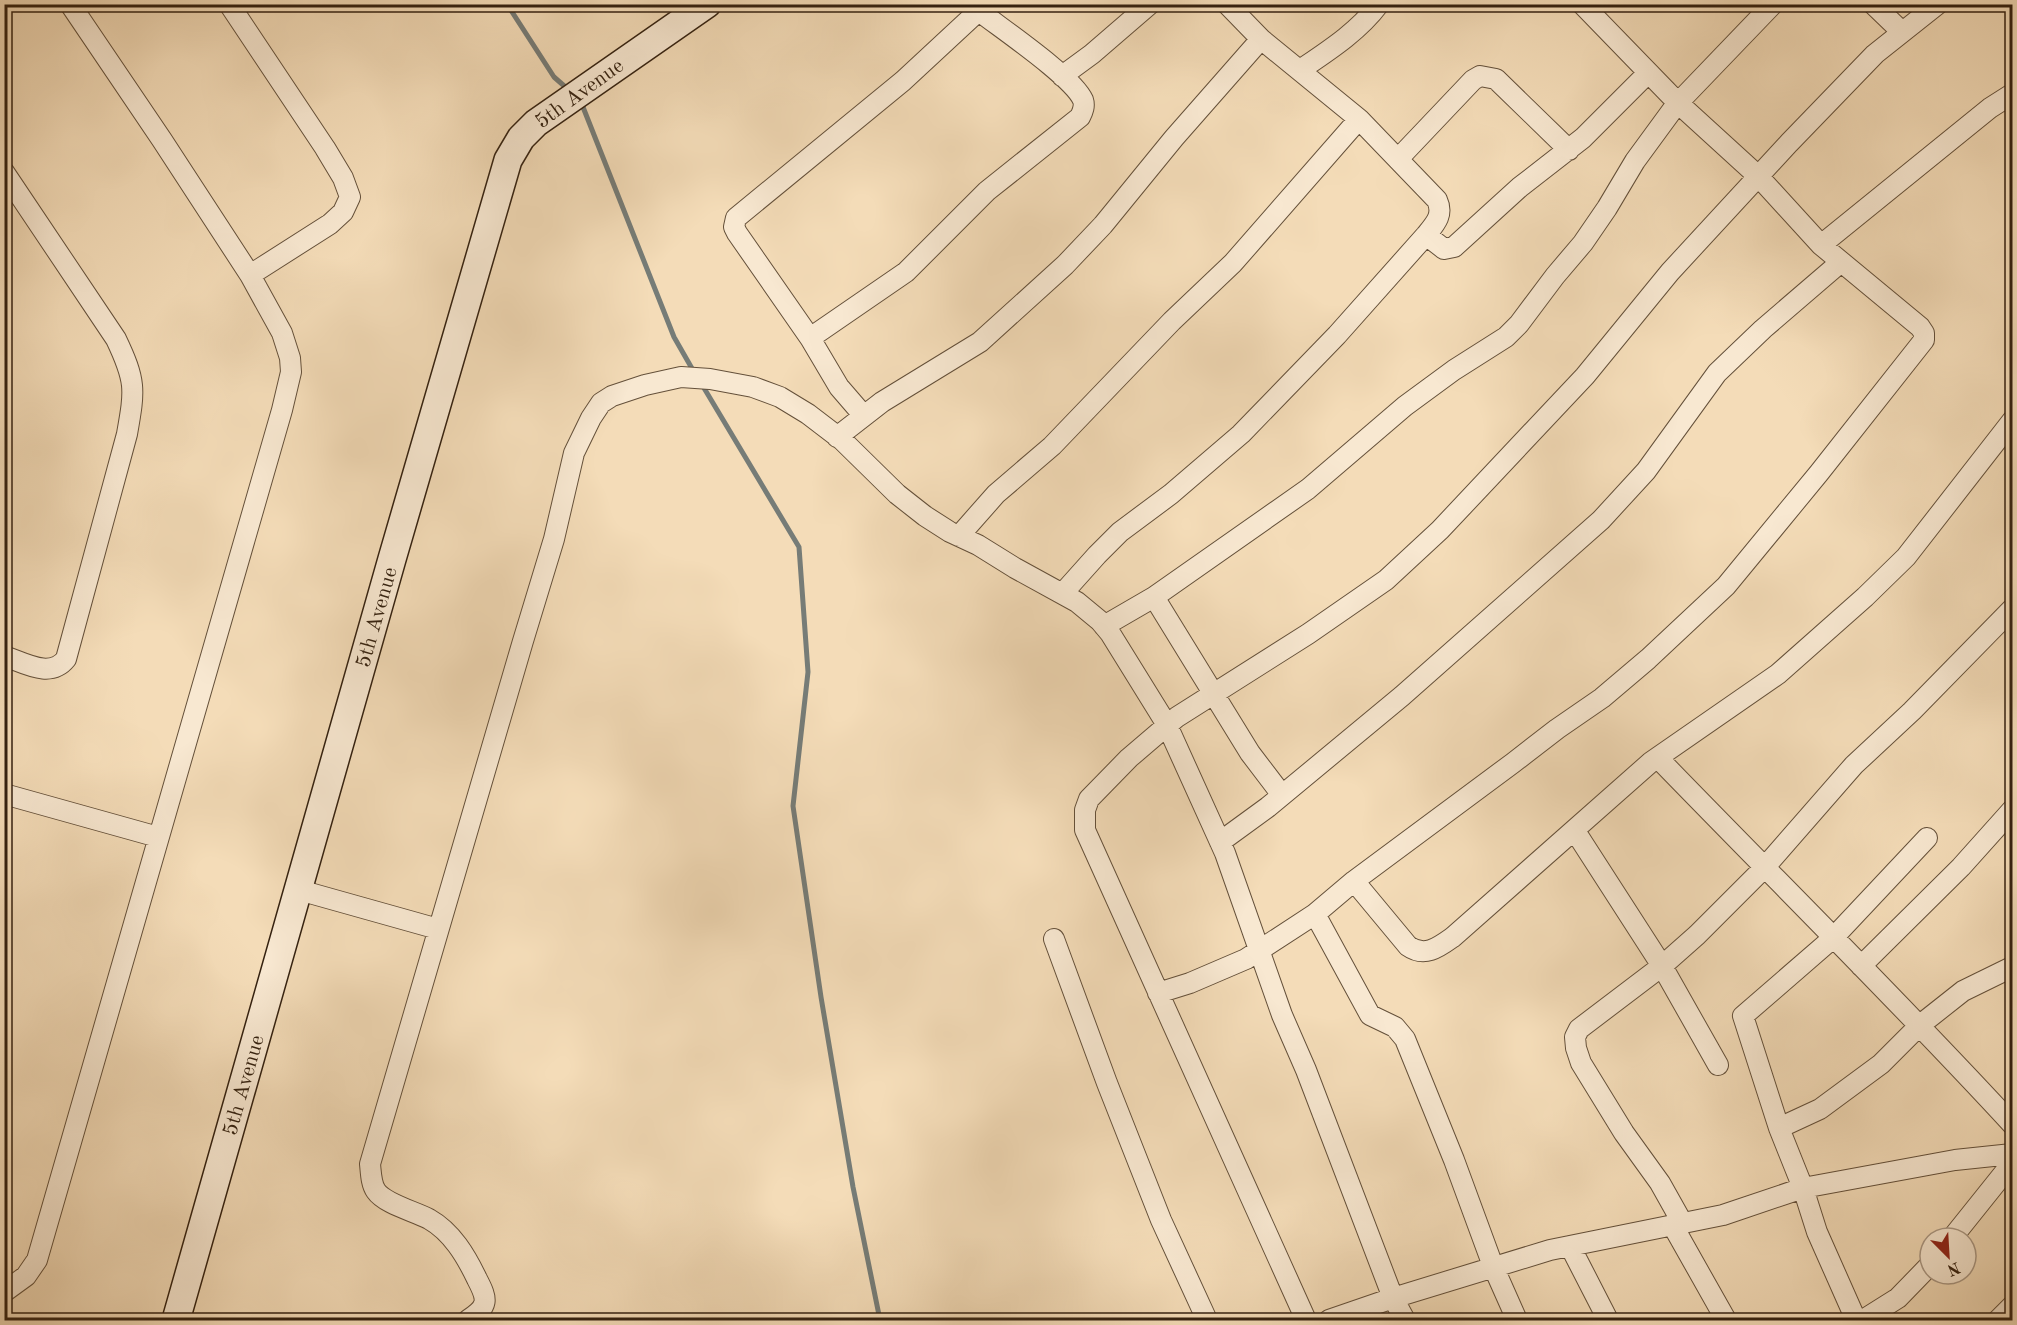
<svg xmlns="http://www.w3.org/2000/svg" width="2017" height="1325" viewBox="0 0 2017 1325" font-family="'Old Standard TT',serif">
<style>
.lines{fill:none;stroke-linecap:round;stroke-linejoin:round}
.stream{stroke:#767c77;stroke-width:5}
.street-casing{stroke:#64503a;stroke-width:22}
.secondary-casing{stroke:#342110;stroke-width:30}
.street{stroke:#f8e8d1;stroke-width:20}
.secondary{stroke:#f8e8d1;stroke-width:27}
.labels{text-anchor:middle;stroke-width:5;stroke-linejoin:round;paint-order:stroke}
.street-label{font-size:21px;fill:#342110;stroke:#f8e8d1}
</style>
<rect width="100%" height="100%" fill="#f4dcb8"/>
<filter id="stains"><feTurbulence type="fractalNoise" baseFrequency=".00333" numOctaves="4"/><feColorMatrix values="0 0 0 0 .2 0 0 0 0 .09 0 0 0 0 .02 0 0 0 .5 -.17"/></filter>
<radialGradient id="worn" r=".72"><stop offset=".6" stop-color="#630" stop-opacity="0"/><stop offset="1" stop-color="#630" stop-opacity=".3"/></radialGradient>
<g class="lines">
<path class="stream" d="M507 4 554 77 570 91
M581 102 674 337 694 372
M701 383 799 547 808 672 793 806 821 997 853 1187 880 1320"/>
<g class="street-casing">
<path id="street" d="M229 4 325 148 343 178 350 197 343 212 330 224 250 275
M1873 4 1902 32
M1300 70C1328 51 1358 32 1379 4
M1062 76 1092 54 1150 4
M1398 159 1473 80 1480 76 1496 79 1569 150
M4 172 116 339C136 381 135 389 127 434L66 659C50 679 25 663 4 656
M1426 235 1444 249 1454 247 1520 187 1583 138 1648 73
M1821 245 1990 108 2012 94
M810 338 906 272 987 191 1080 117C1083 111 1085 106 1083 100 1073 77 1002 29 979 11
M864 416 839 387 810 338 737 233 734 227 736 218 903 81 986 4
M837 437 882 402 980 342 1065 265 1103 225 1174 138 1261 39
M959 536 996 494 1052 446 1172 321 1233 263 1359 119
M1063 593 1097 555 1120 532 1171 494 1241 434 1337 335 1426 235C1435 224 1444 215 1437 200L1359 119 1261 39 1227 4
M1154 597 1250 753 1282 795
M1104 626 1154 597 1308 489 1405 406 1454 370 1506 337 1519 324 1555 276 1583 243 1607 208 1635 161 1676 105 1773 4
M1658 758C1776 880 1897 999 2012 1124
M4 794 158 837
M1575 831 1662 966 1718 1065
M1220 842 1268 807 1402 696 1601 520 1646 471 1717 373 1763 329 1841 262
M1354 881 1408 946C1425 958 1439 947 1453 937L1651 762 1778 674 1865 597 1906 557 2012 421
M299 890 438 929
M1315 914 1370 1015 1395 1027 1405 1039 1454 1160 1493 1266 1517 1320
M1054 939 1107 1083 1161 1220 1207 1320
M1861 966 1961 867 2012 810
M1158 993 1190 983 1246 959 1315 914 1354 881 1513 763 1557 729 1602 698 1648 659 1726 586 1819 473 1924 340V333L1920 327 1821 245 1758 176 1678 103 1582 4
M1779 1128 1820 1109 1881 1064 1920 1025 1963 991 2012 967
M1683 1224 1660 1183 1624 1133 1581 1063 1576 1048 1575 1037 1579 1029 1662 966 1697 935 1764 868 1854 765 1912 711 2012 609
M1673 1226 1726 1320
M1952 1238 2012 1163
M1570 1246 1608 1320
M4 1292 26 1276 37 1260 282 410 291 372 290 358 282 333 250 275 162 140 70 4
M468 1320C489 1306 488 1300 477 1279 466 1256 452 1232 429 1219 414 1211 385 1204 376 1191 371 1184 371 1173 370 1164L523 641 554 539 574 453 591 418 601 403 612 396 645 385 681 377 710 379 753 387 780 397 808 414 842 440 897 494 925 516 950 532 978 545 1015 568 1077 602 1100 621 1110 633 1167 725 1225 853 1282 1015 1306 1070 1393 1298 1405 1320
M1306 1320 1085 830V810L1089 799 1129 758 1177 717 1308 634 1386 580 1440 530 1585 376 1670 272 1789 143 1875 54 1938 4
M1329 1320 1393 1298 1550 1250 1723 1215 1803 1188 1955 1160 2012 1154
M1856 1320 1817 1232 1803 1188 1779 1128 1743 1016 1833 938 1927 838
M1863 1320 1898 1298 1930 1265
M1998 1320 2012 1306"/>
</g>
<g class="secondary-casing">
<path id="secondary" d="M176 1320 392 559 508 160 521 138 536 123 707 4"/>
</g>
<use href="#street" class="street"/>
<use href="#secondary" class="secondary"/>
</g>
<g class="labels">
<g class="street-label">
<text transform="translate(579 93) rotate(-36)" y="7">5th Avenue</text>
<text transform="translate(376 617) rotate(-74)" y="7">5th Avenue</text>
<text transform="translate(243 1085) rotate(-74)" y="7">5th Avenue</text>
</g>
</g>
<rect width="2017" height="1325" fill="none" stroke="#f4dcb8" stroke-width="24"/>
<rect x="6" y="6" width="2005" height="1313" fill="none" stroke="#342110" stroke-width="3"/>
<rect x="12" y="12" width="1993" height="1301" fill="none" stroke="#342110" stroke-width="1.5"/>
<g transform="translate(1948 1256) rotate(156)"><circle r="28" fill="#f8e8d1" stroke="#aa9884" stroke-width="1.5"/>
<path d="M0-4.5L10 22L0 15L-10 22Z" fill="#8f2418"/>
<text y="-9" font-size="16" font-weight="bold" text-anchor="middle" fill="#342110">N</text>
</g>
<rect width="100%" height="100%" filter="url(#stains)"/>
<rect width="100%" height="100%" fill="url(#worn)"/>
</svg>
